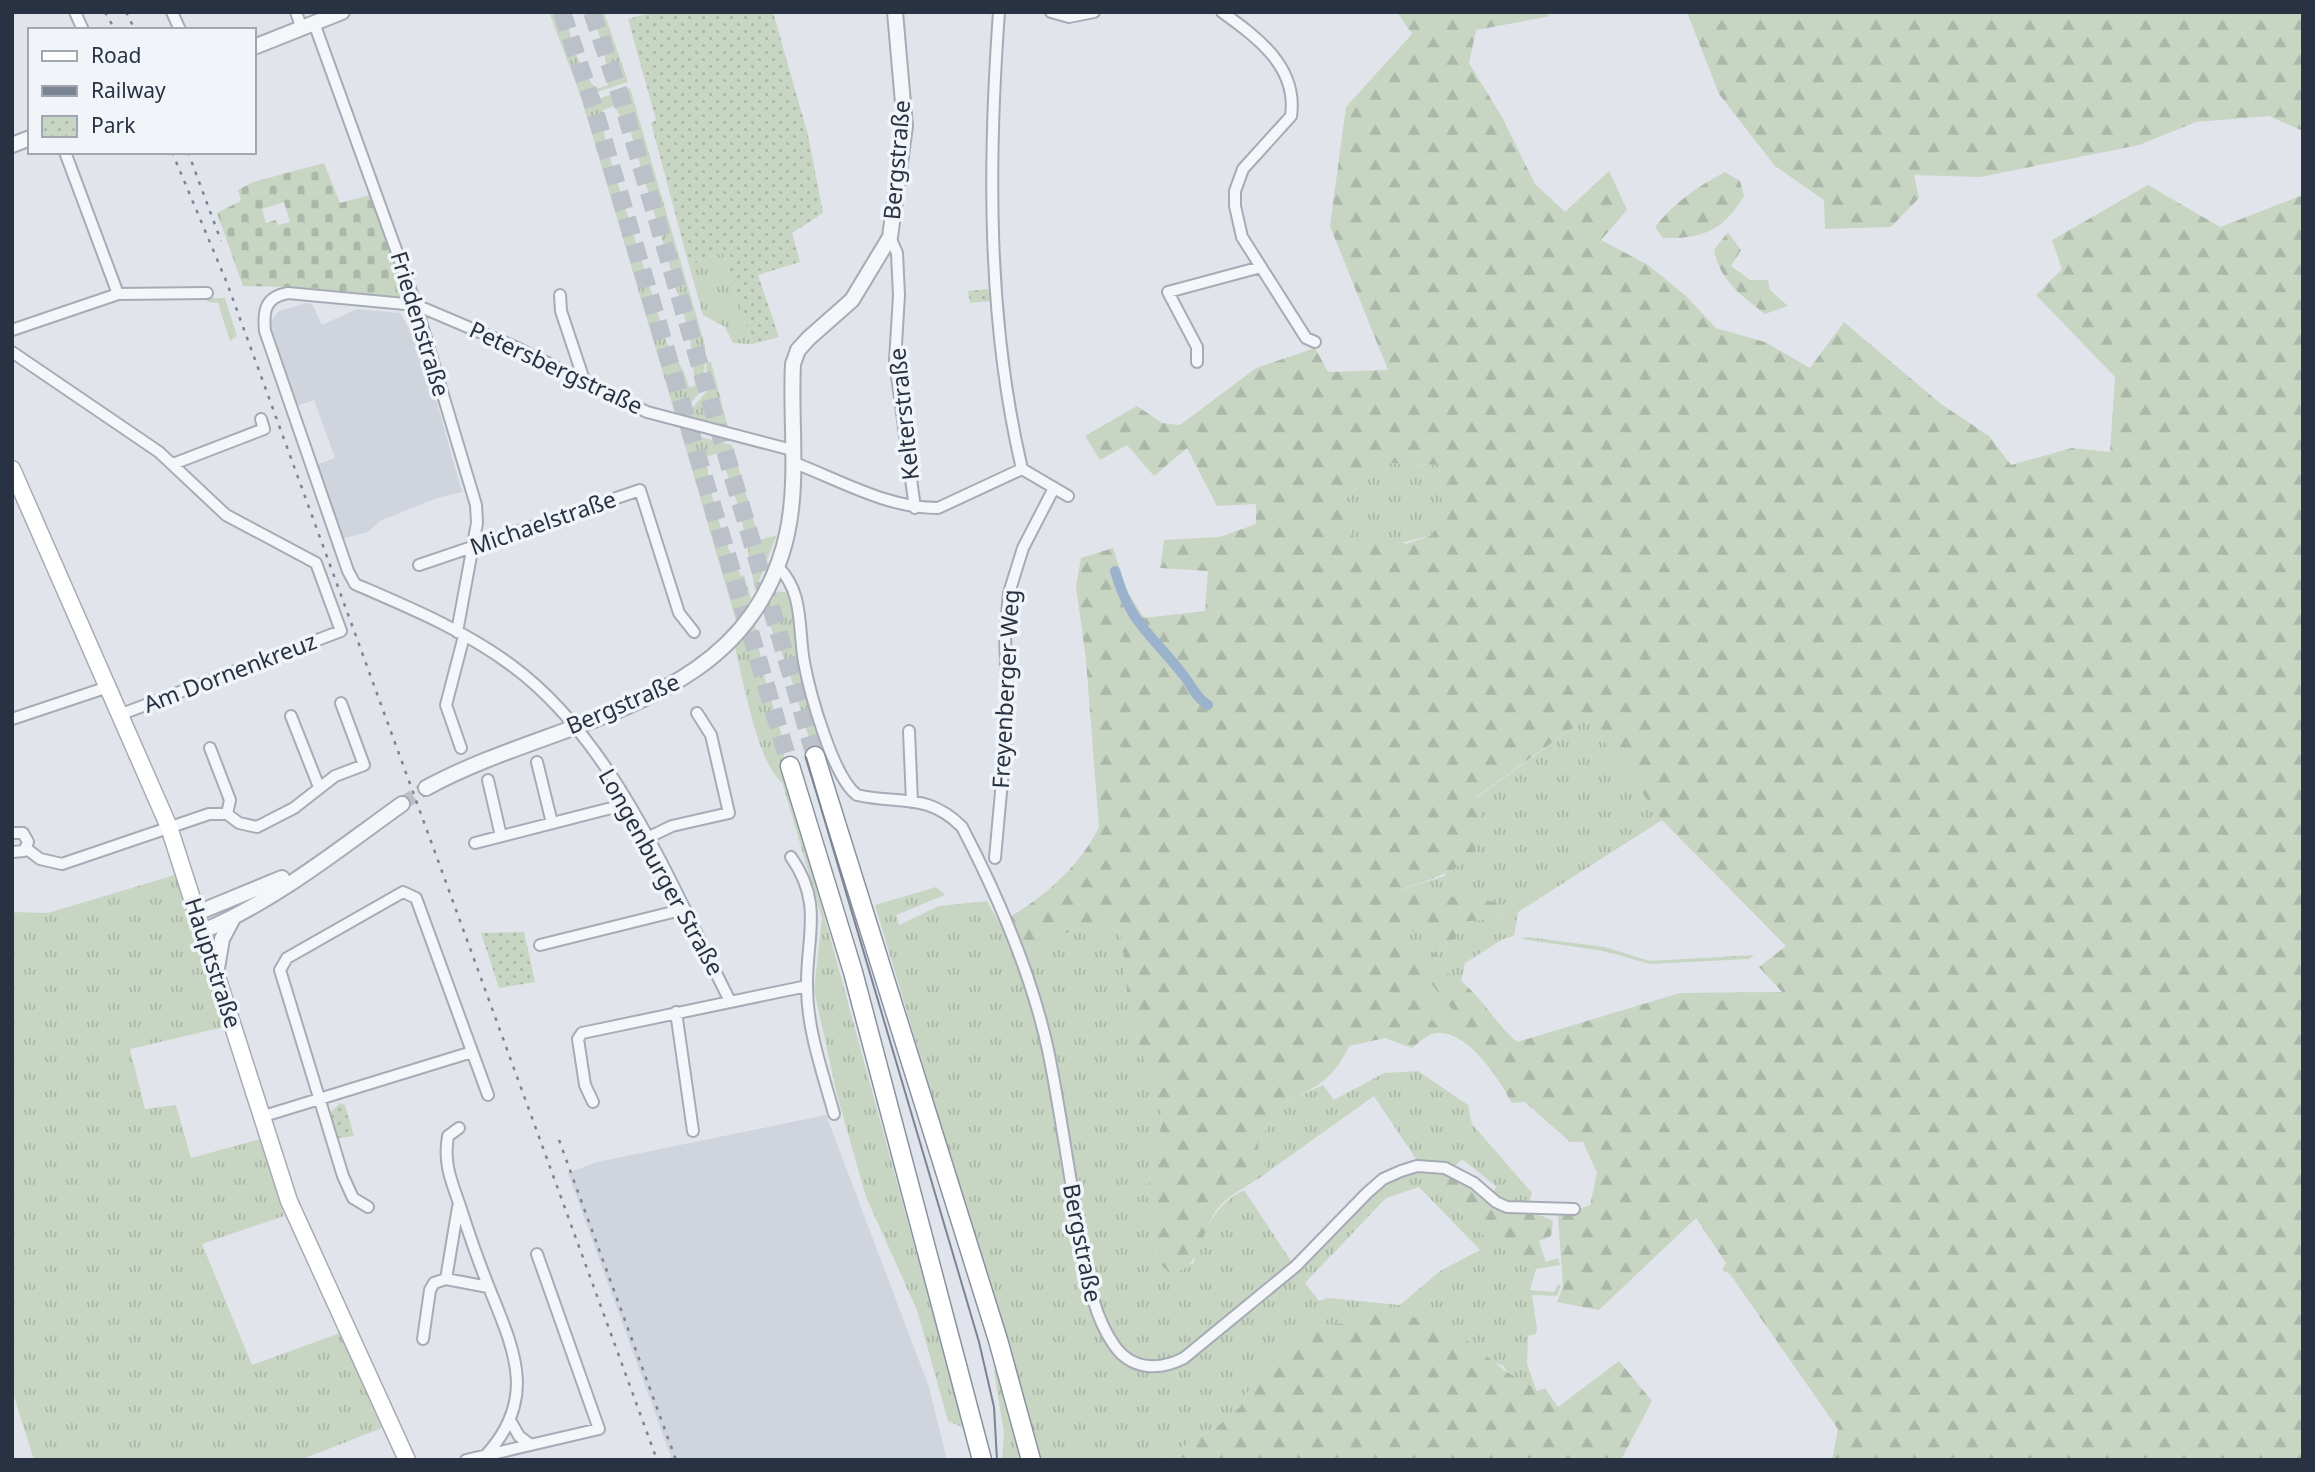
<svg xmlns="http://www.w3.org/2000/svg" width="2315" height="1472" viewBox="0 0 2315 1472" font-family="'Noto Sans',sans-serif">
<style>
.built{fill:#cfd4dd}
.grass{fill:url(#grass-tufts);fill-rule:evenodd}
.forest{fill:url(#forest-firs);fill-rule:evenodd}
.cemetery{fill:url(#cemetery-stones);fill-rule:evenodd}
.park{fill:url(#park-dots)}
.pitch{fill:#c7d5c2}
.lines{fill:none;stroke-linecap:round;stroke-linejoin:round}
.canal{stroke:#9bb2cc;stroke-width:10}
.tertiary-tunnel{stroke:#bcc1c9;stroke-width:14;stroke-dasharray:14 7;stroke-linecap:butt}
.trunk-tunnel{stroke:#bcc1c9;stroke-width:18;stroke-dasharray:18 9;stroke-linecap:butt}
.minor-casing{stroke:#a6acb5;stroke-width:14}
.tertiary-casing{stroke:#a6acb5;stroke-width:18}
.secondary-casing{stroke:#a6acb5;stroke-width:19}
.trunk-casing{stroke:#8892a2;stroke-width:21}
.minor{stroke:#f4f6f9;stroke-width:10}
.tertiary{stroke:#f4f6f9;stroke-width:14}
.secondary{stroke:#fff;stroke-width:16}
.trunk{stroke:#fff;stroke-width:18}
.tram{stroke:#7a8495;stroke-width:2}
.rail{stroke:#7a8495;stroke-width:2.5;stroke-dasharray:3.5 7;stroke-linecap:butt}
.labels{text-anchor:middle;stroke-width:7;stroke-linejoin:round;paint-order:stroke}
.street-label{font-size:23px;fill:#293243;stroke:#f1f4f8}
</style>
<defs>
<pattern id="grass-tufts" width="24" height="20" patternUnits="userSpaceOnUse" patternTransform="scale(1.75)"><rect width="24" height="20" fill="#c7d5c2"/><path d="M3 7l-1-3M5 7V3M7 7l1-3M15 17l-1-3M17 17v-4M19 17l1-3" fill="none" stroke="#abb7a8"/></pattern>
<pattern id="forest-firs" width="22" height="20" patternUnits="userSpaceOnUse" patternTransform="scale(1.75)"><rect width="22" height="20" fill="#c7d5c2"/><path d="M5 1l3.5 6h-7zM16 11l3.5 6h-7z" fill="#abb7a8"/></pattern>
<pattern id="cemetery-stones" width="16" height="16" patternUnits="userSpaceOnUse" patternTransform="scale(1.75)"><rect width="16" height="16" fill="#c7d5c2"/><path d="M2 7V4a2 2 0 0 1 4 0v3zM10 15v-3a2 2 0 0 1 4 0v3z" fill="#abb7a8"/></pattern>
<pattern id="park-dots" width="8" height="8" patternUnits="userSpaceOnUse" patternTransform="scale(1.75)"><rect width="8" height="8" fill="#c7d5c2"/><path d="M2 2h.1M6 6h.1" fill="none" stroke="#abb7a8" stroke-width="1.8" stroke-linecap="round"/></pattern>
</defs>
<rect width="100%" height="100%" fill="#e1e5eb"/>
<path class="built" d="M306 303 312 304 322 325 357 309 400 313 422 350 462 492 437 498 380 521 368 532 341 539 316 465 335 458 314 400 297 406 273 333 271 321 279 311Z
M826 1115 929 1387 947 1460H672L568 1173 597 1162Z"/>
<path class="grass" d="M549 12H567C569 42 578 65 596 89L608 85C606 58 603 35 588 12H604L628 82 581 97Z
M630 88 705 345 704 387 682 414H675L583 104ZM614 106 631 133 690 336 695 386 689 387 684 372 667 343 605 142 603 110Z
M723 253 752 344 733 343 725 327 703 315 689 265Z
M205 298H225L237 336 230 341 218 303 208 302Z
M711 362 728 427 686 415 708 390 706 363Z
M681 432 732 445 759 540 777 535 755 591C747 542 740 498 718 453L706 457C710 499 722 537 741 576L744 575 751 599 736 621Z
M1383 463 1439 465 1444 515 1432 535 1358 554 1343 501Z
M778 591 789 593 793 606 797 655 826 758 809 738 788 668 764 612Z
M755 625 764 676 785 746 782 773 785 772 964 1428 948 1421 917 1310 866 1197 837 1095 814 990 822 918 782 782C758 765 743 679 735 648Z
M1587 718 1662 820 1518 912 1514 936 1503 939 1465 963 1461 981 1437 969 1430 960 1454 942 1463 922 1506 917 1497 902 1396 891 1445 876 1476 798Z
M175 875 224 1027 130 1049 145 1109 176 1105 191 1158 261 1139 284 1216 202 1244 252 1365 340 1333 382 1428 300 1460H34L12 1390V912L48 913Z
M936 887 945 895 896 915 899 925 939 906 987 901C998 921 1011 941 1019 962 1050 1044 1056 1132 1072 1217 1079 1252 1080 1299 1099 1330 1119 1363 1150 1383 1186 1362L1384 1180 1423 1170 1476 1230 1521 1261 1543 1254 1546 1262 1558 1258 1560 1265 1536 1269 1530 1290 1554 1292 1558 1284 1561 1285 1557 1296 1532 1295 1537 1329 1536 1334 1528 1336 1527 1364 1535 1387 1515 1380 1503 1366 1373 1308 1353 1322 1317 1326 1267 1357 1240 1407 1218 1426 1160 1460H1041L875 905ZM1419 1187 1480 1250 1440 1271 1400 1305 1328 1298 1319 1301 1305 1283 1386 1198Z
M1419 924 1442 945 1424 965 1401 944Z
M1088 925 1121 931 1129 1012 1161 1114 1160 1136 1147 1190 1157 1260 1193 1264C1203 1232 1214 1205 1244 1190L1293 1264 1183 1354C1135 1377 1120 1347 1099 1309L1053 1048 1024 949Z
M1527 937 1605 947 1650 961 1754 955 1749 959 1650 964 1604 951 1521 939Z
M1418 1071 1468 1105 1472 1124 1532 1193 1529 1203 1502 1202 1492 1193 1497 1187 1462 1159 1455 1166 1418 1162 1374 1096 1269 1171C1243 1138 1271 1133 1282 1104L1323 1085 1334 1100 1384 1073Z
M996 1367 1022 1460H1002L1004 1433 994 1371Z"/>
<path class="forest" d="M1397 12H1543L1551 16 1476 30 1469 63 1503 119 1535 184 1565 212 1609 171 1627 210 1601 240 1648 265 1686 296 1716 328 1765 342 1810 368 1844 322 1941 404 1989 436 2011 465 2072 448 2110 452 2115 377 2036 295 2062 269 2052 240 2148 185 2220 227 2303 195V1460H1832L1838 1429 1730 1274 1722 1270 1726 1263 1696 1218 1599 1310 1557 1302 1563 1287 1558 1216 1590 1205 1597 1173 1583 1142H1570L1525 1102 1512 1103C1499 1079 1463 1022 1430 1035 1423 1038 1417 1044 1412 1048L1385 1038 1349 1046C1332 1081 1317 1087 1282 1104 1271 1133 1243 1138 1269 1171 1253 1184 1228 1194 1216 1211 1200 1233 1201 1270 1170 1274L1157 1260 1147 1190 1160 1136 1161 1114 1129 1012 1121 931 1088 925 1024 949 1010 917C1046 895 1080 866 1099 827L1086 660 1076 586 1081 558 1113 548 1127 591 1144 618 1205 611 1208 571 1160 568 1164 540 1220 537 1256 524V504L1217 506 1187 448 1154 476 1127 445 1100 460 1085 436 1137 406 1162 423 1180 425 1256 368 1315 348 1328 372 1388 370 1330 226 1346 107 1412 34ZM1383 463 1439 465 1444 515 1432 535 1406 544 1383 534 1358 554 1343 501ZM1587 718 1662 820 1786 946 1759 967 1782 992 1680 993 1517 1042C1496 1024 1483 999 1461 981 1451 973 1438 972 1430 960L1454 942 1463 922 1506 917 1497 902 1398 890C1447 875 1499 860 1476 797ZM1419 925 1442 945 1424 964 1401 944Z
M1687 12H2303V131L2269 116 2196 122 2139 145 1980 177 1914 175 1919 198 1891 227 1825 229 1824 200 1775 166 1719 94Z
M1725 172 1740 181 1744 196C1723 231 1702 239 1663 238L1655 227C1674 203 1698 186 1725 172Z
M1728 232 1741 250 1731 266 1750 280H1768L1770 290 1788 306 1765 314C1741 295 1720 281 1714 250Z
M1423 1170C1464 1170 1469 1198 1500 1209 1520 1216 1534 1210 1553 1221L1551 1236 1539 1241 1543 1254 1521 1261 1476 1230Z
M1373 1308C1397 1315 1429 1318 1451 1330 1481 1347 1504 1376 1535 1387L1537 1391 1545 1388 1558 1407 1619 1361 1652 1401 1621 1460H1160L1218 1426 1240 1407 1267 1357 1317 1326 1353 1322Z"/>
<path class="cemetery" d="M324 163 340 203 370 195 403 291 399 297 299 287 243 286 217 213 241 201 238 190 253 182ZM284 202 290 222 278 225 276 220 266 223 262 209Z"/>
<path class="park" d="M652 12H773L808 135 823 213 792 233 800 262 758 275 779 337 752 344 723 253 689 265 651 123 656 120 628 19Z
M988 289 991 301 970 303 968 291Z
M524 932 535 982 499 988 481 933Z
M340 1103 345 1105 354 1136 338 1138 330 1113Z"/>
<path class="pitch" d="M1429 981 1460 1019 1443 1033 1412 995Z"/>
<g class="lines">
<path class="canal" d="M1115 571C1131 626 1152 634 1184 676 1192 686 1197 699 1208 705"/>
<path class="tertiary-tunnel" d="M402 804 426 788"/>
<path class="trunk-tunnel" d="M562 12 594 108 790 766
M592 12 621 98 815 756"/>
<g class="minor-casing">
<path id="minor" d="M75 12 83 30
M172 12 180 30
M296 12 302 29
M999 12C988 163 987 321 1022 469
M1051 12 1069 17 1094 12
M1222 12C1258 38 1298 67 1291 116L1243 169 1235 191V206L1242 237 1306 338 1315 342
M314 23 416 305 476 505 477 523 457 632
M65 152 118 294
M890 237 897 253 899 295 895 361 915 508
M560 295 561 311 585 383
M12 330 118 294 207 293
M12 352 159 452 226 515 316 563 341 631 119 715
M1197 362V347L1168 292 1261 267
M792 462C840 480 886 508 938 508L1022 469
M173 464 264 429 261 419
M1022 469 1068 496
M419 565 640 490 679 613 694 632
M778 567C804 592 798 628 804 662 810 694 833 777 857 795 900 805 927 792 962 827 999 898 1031 972 1048 1050 1061 1113 1069 1177 1081 1239 1088 1277 1092 1313 1114 1345 1131 1370 1159 1371 1184 1358L1296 1266 1367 1193 1383 1179 1401 1171 1417 1166 1445 1168 1474 1183 1496 1202 1507 1207 1574 1209
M291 716 319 787
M12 719 108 687
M909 731 912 802
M210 748 230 800 227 814
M461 748 446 705 464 636
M537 762 552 823
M488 780 501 836
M12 833H23L28 842 24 851 12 852
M647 838 672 826 729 813 711 735 697 713
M475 843 627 804
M27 849 40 859 62 864 209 814H227L239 823 257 827 294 808 335 776 364 765 341 703
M791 857C824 904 806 937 807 987 807 1030 823 1073 834 1114
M995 858 1008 715 1005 636 1009 593 1023 548 1054 488
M540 945 685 909
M730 1001C672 888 616 742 511 665 464 630 408 607 355 584L348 571 265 331C263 311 265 297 288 293L416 305 515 347 647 412 792 450
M676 1012 693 1131
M593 1102 585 1085 578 1039 582 1033 807 986
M264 1116 472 1052
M459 1128 448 1136C443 1165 452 1182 461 1209 469 1234 478 1260 488 1285 513 1348 539 1397 486 1455
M368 1207 353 1198 343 1176 280 970 287 958 403 892 416 898 488 1095
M458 1207 446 1279 488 1287
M423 1339 430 1290 434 1283 446 1279
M511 1422 519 1436 531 1445
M466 1460 599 1429 537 1254"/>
</g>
<g class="tertiary-casing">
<path id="tertiary" d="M254 47 342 12
M12 145 30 138
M426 788C559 715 747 711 787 534 799 479 790 420 793 364L798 350 809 338 852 300 890 237 905 126 895 12
M197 913 282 878
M203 931C275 901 339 849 402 804
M216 974 222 939 233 918"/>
</g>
<g class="secondary-casing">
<path id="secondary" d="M12 469 169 827 289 1201 407 1460"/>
</g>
<g class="trunk-casing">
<path id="trunk" d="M815 756 998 1340 1031 1460
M790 766 853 972 982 1460"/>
</g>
<use href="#minor" class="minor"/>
<use href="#tertiary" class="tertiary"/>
<use href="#secondary" class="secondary"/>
<use href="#trunk" class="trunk"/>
<path class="tram" d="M806 757 979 1342 994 1407 997 1460"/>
<path class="rail" d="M105 12 115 30
M126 12 135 30
M172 152 227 283 657 1460
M188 152 221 241
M559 1140 676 1460"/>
</g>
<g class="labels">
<g class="street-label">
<text transform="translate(897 160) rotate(-85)" y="8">Bergstraße</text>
<text transform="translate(420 324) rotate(73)" y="8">Friedenstraße</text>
<text transform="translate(556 368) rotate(25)" y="8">Petersbergstraße</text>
<text transform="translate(904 414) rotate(-96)" y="8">Kelterstraße</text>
<text transform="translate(543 523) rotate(-19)" y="8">Michaelstraße</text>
<text transform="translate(230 673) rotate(-21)" y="8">Am Dornenkreuz</text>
<text transform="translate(1006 689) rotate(-87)" y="8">Freyenberger Weg</text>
<text transform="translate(623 704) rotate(-23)" y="8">Bergstraße</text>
<text transform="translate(661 872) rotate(61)" y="8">Longenburger Straße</text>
<text transform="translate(213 963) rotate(72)" y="8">Hauptstraße</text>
<text transform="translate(1082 1243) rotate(79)" y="8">Bergstraße</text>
</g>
</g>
<rect width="2315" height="1472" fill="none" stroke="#293243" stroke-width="28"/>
<rect x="28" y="28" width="228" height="126" fill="#f1f4f8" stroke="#a1a6b0" stroke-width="2"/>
<rect x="42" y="51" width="35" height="10" fill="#ffffff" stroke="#a1a6b0" stroke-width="2"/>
<text x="91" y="63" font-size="21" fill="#293243">Road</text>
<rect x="42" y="86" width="35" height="10" fill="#7a8495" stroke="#a1a6b0" stroke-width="2"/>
<text x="91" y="98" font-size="21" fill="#293243">Railway</text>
<rect x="42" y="116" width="35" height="21" fill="url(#park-dots)" stroke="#a1a6b0" stroke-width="2"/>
<text x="91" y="133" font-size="21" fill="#293243">Park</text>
</svg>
